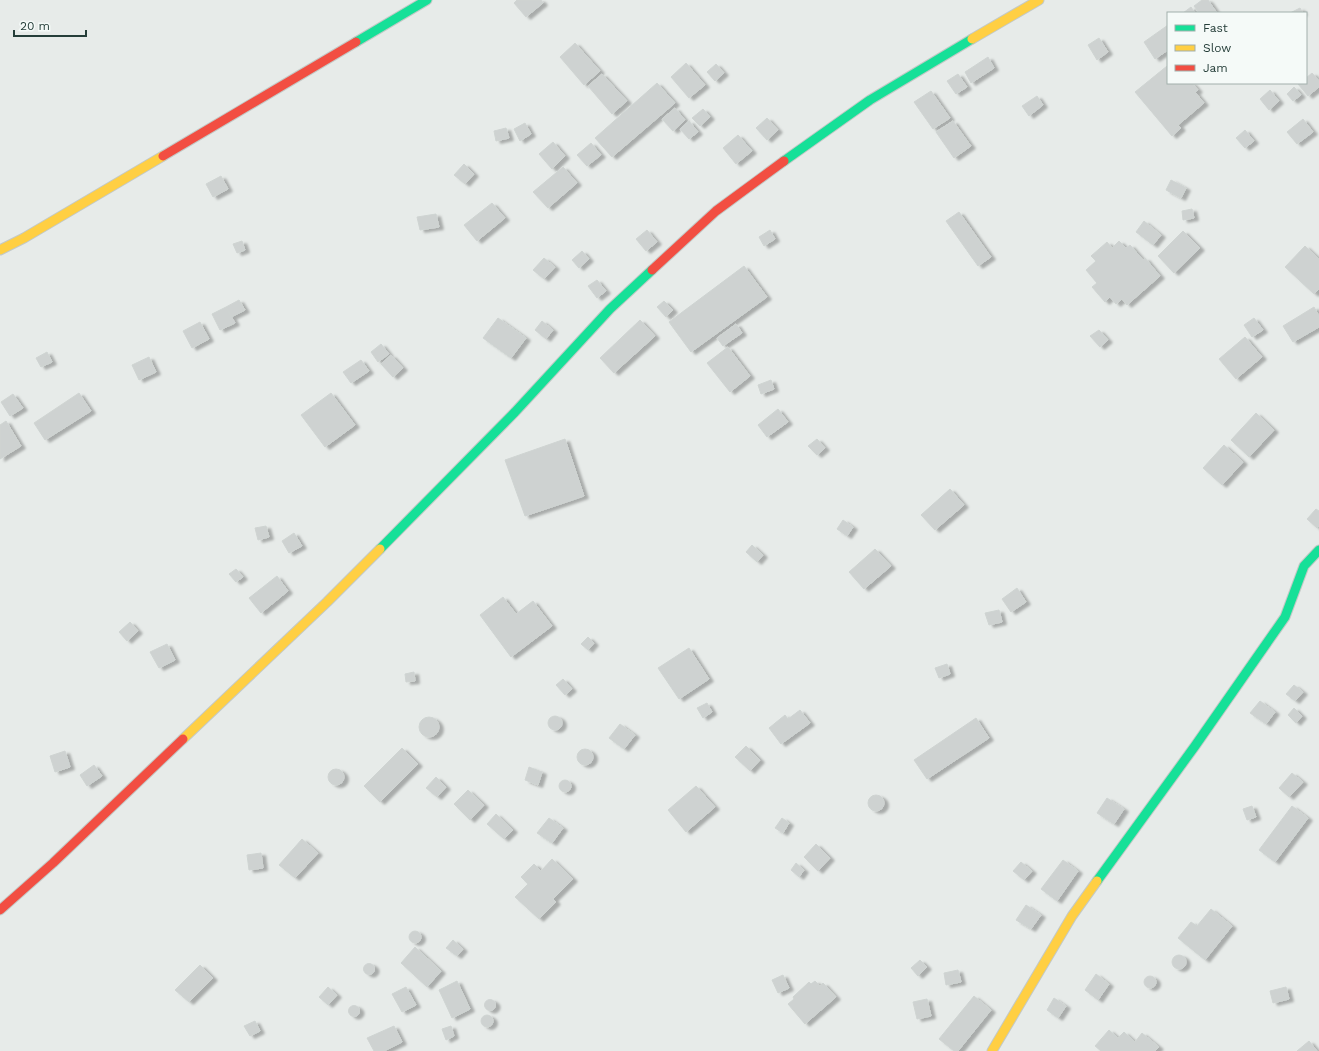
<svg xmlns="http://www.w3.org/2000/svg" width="1319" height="1051" viewBox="0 0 1319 1051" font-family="'Work Sans',sans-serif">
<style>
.building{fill:#ced2d1;stroke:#cfd4d2;filter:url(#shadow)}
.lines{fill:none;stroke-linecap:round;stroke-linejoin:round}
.fast-casing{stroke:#c3c9c6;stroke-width:11}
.slow-casing{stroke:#c3c9c6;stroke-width:11}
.jam-casing{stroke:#c3c9c6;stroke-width:11}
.fast{stroke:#16e098;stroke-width:9}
.slow{stroke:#ffcf43;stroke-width:9}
.jam{stroke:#f24e42;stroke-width:9}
</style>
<defs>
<filter id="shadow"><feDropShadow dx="4.5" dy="2.5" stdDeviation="1" flood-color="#0004"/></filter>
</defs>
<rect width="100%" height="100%" fill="#e7ebe9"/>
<path class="building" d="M517 0H541L543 3 526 17 514 3Z
M1202 0H1208L1217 13H1199L1194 6Z
M1191 7 1195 13H1183Z
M1300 8 1303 13H1290Z
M1168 25V50L1155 59 1144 42Z
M1099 38 1108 52 1097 60 1088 45Z
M575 43 600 71 584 85 560 57Z
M988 57 994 68 971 83 965 72Z
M686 63 705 85 689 98 671 77Z
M716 64 724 73 715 81 707 72Z
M1167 66 1168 68V83H1192L1198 90 1195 92 1204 103 1178 125 1181 128 1172 136 1135 92Z
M1312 73 1319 81V87L1308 96 1298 84 1306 83V78Z
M602 74 627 101 612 114 588 86Z
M958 74 967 87 956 94 947 81Z
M657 83 675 103 612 157 595 138Z
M1294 87 1301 95 1293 101 1287 94Z
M1270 90 1279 101 1269 110 1260 99Z
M931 91 950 118 933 129 914 102Z
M1037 96 1043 105 1029 116 1022 106Z
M675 108 685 120 673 131 662 119Z
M703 109 710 117 700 126 692 118Z
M767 118 778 130 767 140 756 128Z
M1303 119 1313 132 1297 144 1287 132Z
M689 121 698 132 689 139 680 129Z
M953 121 971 146 954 158 936 132Z
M525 123 531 134 520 141 514 129Z
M506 128 509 138 496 141 494 131Z
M1245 130 1254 141 1245 148 1236 138Z
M738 135 752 151 736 164 723 148Z
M553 142 565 156 552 169 539 154Z
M591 143 601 155 587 166 577 155Z
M464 164 474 174 465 184 454 175Z
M563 167 577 183 548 208 533 192Z
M221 176 228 189 213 197 206 184Z
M1171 180 1186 188 1181 198 1166 190Z
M492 203 505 218 477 241 464 225Z
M1192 209 1194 218 1183 220 1182 211Z
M959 212 991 257 978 266 946 221Z
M436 214 439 227 420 230 417 217Z
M1144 221 1161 235 1153 245 1136 232Z
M647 230 657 242 646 251 636 239Z
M770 230 775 239 764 246 759 237Z
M1183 231 1200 248 1174 273 1158 256Z
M242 241 245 250 237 253 233 244Z
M1119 241 1126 248 1130 245 1143 260 1145 258 1160 276 1127 305 1122 299 1116 304 1110 297 1105 302 1092 287 1097 283 1086 270 1096 261 1091 256 1107 242 1112 248Z
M1305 246 1319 259V289L1314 294 1285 267Z
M582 251 589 259 579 268 572 260Z
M544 258 555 267 544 279 533 270Z
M744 266 767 297 691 352 669 322Z
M597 280 606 291 597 298 588 286Z
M239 300 245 310 231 317 226 307Z
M664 301 673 310 666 317 657 307Z
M226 307 235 323 220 330 212 314Z
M1314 307 1319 316V327L1293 342 1283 326Z
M498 318 526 338 511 358 483 338Z
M1254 318 1263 330 1252 337 1244 325Z
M640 320 655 336 614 373 600 358Z
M542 321 553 330 546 339 535 330Z
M200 322 209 339 192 348 183 331Z
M736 324 742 333 723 346 717 338Z
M1099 330 1108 340 1100 347 1090 336Z
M1245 337 1262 357 1236 379 1219 359Z
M381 344 389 354 378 362 371 352Z
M728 347 750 376 730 392 707 363Z
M47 352 52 362 41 367 36 358Z
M391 355 403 368 393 377 381 364Z
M149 357 156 372 139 380 132 365Z
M361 360 369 371 351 383 343 372Z
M771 380 774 389 761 394 758 385Z
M79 393 91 411 45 440 34 423Z
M331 393 355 425 325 447 301 415Z
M13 394 23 408 10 416 1 402Z
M778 409 788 422 767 437 758 425Z
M1256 413 1274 430 1249 457 1231 440Z
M6 421 21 446 0 459V425Z
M565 439 584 496 525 516 505 460Z
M817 439 825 448 817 455 808 446Z
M1224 445 1243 462 1222 485 1203 468Z
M950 489 964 505 935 530 921 515Z
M1316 509 1319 511V526L1317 528 1307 519Z
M843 520 853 527 847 536 837 529Z
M266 526 269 537 258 540 255 528Z
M294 533 302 546 289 553 282 541Z
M752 545 763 555 757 562 746 552Z
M875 549 891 566 864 589 849 572Z
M236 569 243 577 236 582 229 574Z
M277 576 288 591 261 613 249 598Z
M1017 588 1026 602 1011 612 1002 599Z
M503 597 516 614 533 601 552 626 511 657 480 615Z
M999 610 1002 622 989 625 985 613Z
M130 622 138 631 127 641 119 632Z
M588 637 594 643 588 650 581 644Z
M167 644 175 660 159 668 150 652Z
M689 648 709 679 679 699 658 668Z
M947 664 950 674 939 678 935 668Z
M414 672 415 681 406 682 405 674Z
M563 679 572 689 565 695 556 685Z
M1294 685 1303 692 1295 701 1286 694Z
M1260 701 1275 712 1266 724 1250 713Z
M707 703 712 712 703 718 697 708Z
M1294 708 1302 716 1296 723 1288 715Z
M800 710 810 723 781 744 769 728 785 715 788 719Z
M548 723a7 7 0 1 1 14 0a7 7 0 1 1-14 0Z
M419 727a10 10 0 1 1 20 0a10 10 0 1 1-20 0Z
M976 718 989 738 927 779 914 760Z
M620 724 635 735 624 749 609 738Z
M746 746 760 760 750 771 735 757Z
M402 748 418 764 380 802 364 786Z
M577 757a8 8 0 1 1 16 0a8 8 0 1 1-16 0Z
M65 751 70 767 55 772 50 756Z
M94 765 102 776 87 786 80 775Z
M529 767 542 772 538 785 525 780Z
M328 777a8 8 0 1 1 16 0a8 8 0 1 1-16 0Z
M1292 773 1303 782 1289 797 1279 788Z
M436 777 446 787 437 797 426 788Z
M559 786a6 6 0 1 1 12 0a6 6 0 1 1-12 0Z
M696 786 715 807 686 832 668 810Z
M468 790 484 805 470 820 454 804Z
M868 803a8 8 0 1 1 16 0a8 8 0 1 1-16 0Z
M1107 798 1124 809 1114 824 1097 813Z
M1252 806 1256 817 1247 820 1243 809Z
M1292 806 1308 818 1275 862 1259 850Z
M496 814 513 830 504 839 487 824Z
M549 818 563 828 552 843 537 833Z
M782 818 789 823 783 833 775 828Z
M302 839 318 853 295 878 279 865Z
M816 844 830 858 818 871 804 857Z
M261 853 263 868 249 870 247 855Z
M552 859 573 879 553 899 556 902 539 919 515 897 528 884 521 877 534 864 541 871Z
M1063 860 1078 871 1057 901 1041 889Z
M1021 862 1032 871 1024 880 1013 871Z
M796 863 804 870 799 877 791 870Z
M1026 905 1041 915 1031 929 1016 920Z
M1211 909 1232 926 1205 960 1178 938 1191 922 1197 926Z
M409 937a6 6 0 1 1 12 0a6 6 0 1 1-12 0Z
M453 940 463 949 457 956 446 948Z
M415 947 441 971 427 987 401 963Z
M1172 962a7 7 0 1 1 14 0a7 7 0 1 1-14 0Z
M920 960 927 967 918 976 911 968Z
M363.5 969a5.5 5.5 0 1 1 11 0a5.5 5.5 0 1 1-11 0Z
M200 965 213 978 189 1002 175 990Z
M958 970 961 982 946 985 944 973Z
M1096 974 1109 984 1098 1000 1085 990Z
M783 975 789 988 778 993 772 980Z
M1144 982a6 6 0 1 1 12 0a6 6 0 1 1-12 0Z
M457 981 470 1009 452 1018 439 990Z
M815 981 820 986 823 983 836 997 805 1024 788 1004 794 999 793 997 809 982 811 984Z
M328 987 337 995 328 1005 319 997Z
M406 987 416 1005 402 1012 392 994Z
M1286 987 1289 999 1273 1003 1270 991Z
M974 996 991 1010 958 1051H954L939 1039Z
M1054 998 1066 1006 1058 1018 1047 1010Z
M927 999 931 1016 917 1019 913 1002Z
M484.5 1005a5.5 5.5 0 1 1 11 0a5.5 5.5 0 1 1-11 0Z
M348.5 1011a5.5 5.5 0 1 1 11 0a5.5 5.5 0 1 1-11 0Z
M481 1021a6 6 0 1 1 12 0a6 6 0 1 1-12 0Z
M255 1021 260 1031 250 1036 244 1026Z
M394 1026 402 1042 384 1051H374L367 1038Z
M451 1026 454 1036 446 1040 442 1029Z
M1109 1030 1118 1038 1124 1032 1135 1042 1142 1033 1159 1047 1155 1051H1101L1095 1046Z
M1309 1041 1317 1051H1297Z"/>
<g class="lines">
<g class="fast-casing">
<path id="fast" d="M356 42 427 0
M784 161 870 100 972 39
M380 549 515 412 610 309 652 270
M1097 881 1195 746 1285 617 1304 566 1319 550"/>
</g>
<g class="slow-casing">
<path id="slow" d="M972 39 1039 0
M0 250 24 238 163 156
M183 739 327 602 380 549
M992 1051 1072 916 1097 881"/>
</g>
<g class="jam-casing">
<path id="jam" d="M163 156 356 42
M652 270 716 211 784 161
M0 910 53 863 183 739"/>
</g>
<use href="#fast" class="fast"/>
<use href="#slow" class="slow"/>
<use href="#jam" class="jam"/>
</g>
<rect x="1167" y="12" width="140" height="72" fill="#f5faf8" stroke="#a2afac"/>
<rect x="1175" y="25" width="20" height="6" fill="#16e098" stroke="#a2afac"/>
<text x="1203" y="32" font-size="12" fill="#253e39">Fast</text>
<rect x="1175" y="45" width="20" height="6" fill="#ffcf43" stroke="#a2afac"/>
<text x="1203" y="52" font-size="12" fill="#253e39">Slow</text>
<rect x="1175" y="65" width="20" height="6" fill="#f24e42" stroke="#a2afac"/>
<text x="1203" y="72" font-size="12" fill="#253e39">Jam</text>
<path d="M14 30v6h72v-6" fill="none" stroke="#253e39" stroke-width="2"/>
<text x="20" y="30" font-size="12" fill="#253e39" stroke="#f5faf8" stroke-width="3" paint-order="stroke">20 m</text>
</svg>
